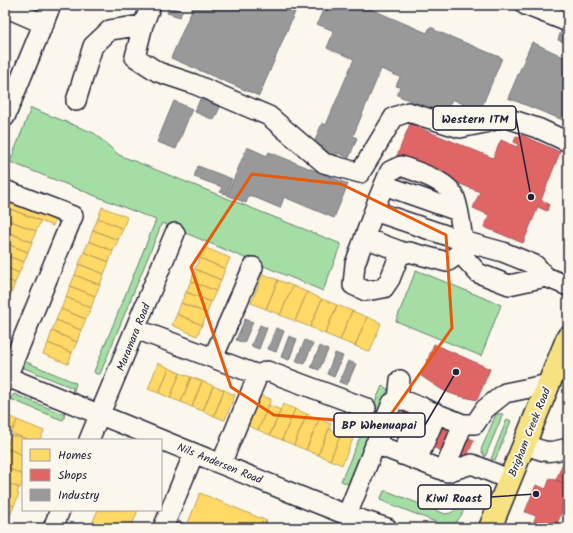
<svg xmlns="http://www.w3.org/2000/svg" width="573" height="533" viewBox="0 0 573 533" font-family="Kalam,sans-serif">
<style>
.grass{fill:#a5dea4;stroke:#648070}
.homes{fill:#ffd966;stroke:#bda259}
.shops{fill:#e06666;stroke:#a75259}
.industry{fill:#999;stroke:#75757d}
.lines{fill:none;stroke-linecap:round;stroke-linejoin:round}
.minor-casing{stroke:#22223b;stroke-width:22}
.major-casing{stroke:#22223b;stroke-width:25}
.minor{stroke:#fbf7ec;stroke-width:19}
.major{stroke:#f7e281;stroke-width:22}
.marked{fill:none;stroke:#e8590c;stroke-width:3;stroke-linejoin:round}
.labels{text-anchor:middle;stroke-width:4;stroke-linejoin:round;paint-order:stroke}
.street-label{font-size:11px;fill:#22223b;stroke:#fbf7ec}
.leader{fill:none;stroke:#22223b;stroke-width:1.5}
.callout-dot{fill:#22223b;stroke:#fbf7ec;stroke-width:1.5}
.callout{fill:#fbf7ec;stroke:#22223b;stroke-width:1.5}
.callout-label{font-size:12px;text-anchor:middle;font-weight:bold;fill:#22223b}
</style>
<rect width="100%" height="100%" fill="#fbf7ec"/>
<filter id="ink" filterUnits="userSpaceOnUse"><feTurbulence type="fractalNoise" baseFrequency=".025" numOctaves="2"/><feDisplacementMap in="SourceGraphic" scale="8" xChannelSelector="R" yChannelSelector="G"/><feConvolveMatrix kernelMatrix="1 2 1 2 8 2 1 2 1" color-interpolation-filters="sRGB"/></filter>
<g filter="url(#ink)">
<path class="grass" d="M31 108 94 133 119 155 341 244 323 291 162 223 100 374H96L94 372 95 369 156 220 10 162Z
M416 270 501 305 481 356 396 321Z
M24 361 76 383 73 394 72 393 73 388 24 368Z
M382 386 388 389 348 484 341 481Z
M14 394 63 414 65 409 64 419 62 420 10 399Z
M496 414H503L485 457 481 450Z
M507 419 511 421 495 460 491 459Z
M466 490 469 491 470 494C465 505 461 526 446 526L380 500 384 491H387L445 514C458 514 459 501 463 491Z"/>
<path class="homes" d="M5 199 55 220 53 226 5 207Z
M102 207 127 217 123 229 98 218Z
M11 209 41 221 36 231 6 219Z
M98 218 123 229 118 240 93 230Z
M6 219 36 231 32 242 5 231Z
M93 230 118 240 113 251 89 241Z
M5 231 32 242 28 252 5 243Z
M89 241 113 251 109 262 84 252Z
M5 243 28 252 24 262 5 255Z
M204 247 230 258 225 269 200 258Z
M84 252 109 262 104 274 79 264Z
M5 255 24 262 19 273 5 267Z
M200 258 225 269 221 280 195 269Z
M79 264 104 274 100 285 75 275Z
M5 267 19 273 15 283 5 279Z
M195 269 221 280 216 291 191 281Z
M263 274 278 280 266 309 251 303Z
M75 275 100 285 95 296 70 286Z
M5 279 15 283 11 294 5 291Z
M278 280 293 286 280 315 266 309Z
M191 281 216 291 211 302 186 292Z
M70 286 95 296 91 308 66 297Z
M293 286 307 292 295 321 280 315Z
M5 291 11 294 7 304 5 303Z
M186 292 211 302 207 313 181 303Z
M307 292 322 299 310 327 295 321Z
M66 297 91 308 86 319 61 309Z
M322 299 337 305 325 334 310 327Z
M181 303 207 313 202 325 177 314Z
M337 305 352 311 340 340 325 334Z
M61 309 86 319 81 330 56 320Z
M352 311 367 317 355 346 340 340Z
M177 314 202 325 197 336 172 325Z
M367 317 381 323 370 352 355 346Z
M56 320 81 330 77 342 52 331Z
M52 331 77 342 72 353 48 343Z
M48 343 72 353 68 364 43 354Z
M158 363 169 368 159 393 148 389Z
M169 368 180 373 170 398 159 393Z
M180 373 191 377 181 402 170 398Z
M191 377 202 381 192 407 181 402Z
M202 381 213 386 203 411 192 407Z
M213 386 224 390 214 416 203 411Z
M224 390 235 395 225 420 214 416Z
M259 395 271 399 258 430 246 425Z
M283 404 295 409 282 440 270 435Z
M269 405 281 410 270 435 258 430Z
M295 409 307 414 294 445 282 440Z
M307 414 319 419 306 450 294 445Z
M8 416 17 420 13 430 5 426Z
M319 419 331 424 318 455 306 450Z
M17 420 44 431 40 440H29L11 433Z
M329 429 341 434 330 460 318 455Z
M343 429 355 434 342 465 330 460Z
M11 435 15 437 16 435 29 440H23V455L6 448Z
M9 449 23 455V475L5 467V454L7 455Z
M5 467 23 475V482L20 488 5 482Z
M5 482 19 488 17 493 19 494 14 506 5 502Z
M200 493 267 521 264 528H186Z
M5 502 14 506 9 518 5 517Z
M98 510H138L131 528H90Z"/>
<path class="shops" d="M410 124 493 158 501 140 517 147 518 144 514 142 516 136 520 137 521 135 560 152 541 200 549 204 547 211 538 207 523 243 484 227 489 215 473 208 480 192 396 158Z
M434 344 490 369 477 400 455 395 444 391 421 376Z
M404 411 474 440 465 461 395 431Z
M565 458 568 460V485L556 480Z
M550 478 568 485V497L557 524 565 528H531L536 516 525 512 536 485 546 489Z"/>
<path class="industry" d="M194 5H298L259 96 171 58Z
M325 5H361L427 33 430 27 435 29 434 30 502 58 480 111 452 99 445 116 397 95 400 87 396 86 400 77 381 69 353 136 357 138 349 158 338 153 337 156 324 150 325 148 314 143 322 123 326 125 354 59 327 48 334 31 317 24Z
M169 7 182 11 180 17 167 13Z
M561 31 568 33V43L558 40Z
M532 42 568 59V108L563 120 508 98Z
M200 99 220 107 214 120 195 112Z
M174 101 192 109 176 149 157 142Z
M247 147 267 156 269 152 348 184 334 218 284 197 280 208 249 195 246 203 227 195Z
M198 166 232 179 226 194 220 192 222 187 194 177Z
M245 319 253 322 244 343 236 340Z
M260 325 267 328 259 349 251 346Z
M276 328 284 331 276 352 268 349Z
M289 336 297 339 289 360 281 357Z
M305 340 313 344 304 364 296 361Z
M320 346 328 350 319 370 311 367Z
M335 353 343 356 334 377 327 374Z
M348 361 356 364 347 385 339 382Z
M174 519 186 524 184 528H170Z"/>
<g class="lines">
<g class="minor-casing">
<path id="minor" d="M151 5 143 25 135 57 158 72 194 84 269 116 324 163 360 173 394 117 408 112 460 128 485 123 504 117 540 129 568 142
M525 5 568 22
M5 7 44 24
M76 101 93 46 110 30 143 25
M5 117 51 5
M384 185 458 211
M5 190 73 216 5 382
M374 211 463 241 460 253 447 262 409 252 399 256 390 279 384 288 366 291 353 285 355 264 379 197 390 171 401 166C417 172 449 181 455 198 460 212 461 227 463 241L503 252 535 265 546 277 568 286
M365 238 405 253
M460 253 478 273 509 285 546 277
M136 329 258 375 267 371 366 408
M213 358 253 267
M5 376 309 500 347 515 387 528
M398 400 400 380
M89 440 175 233
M375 444 447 472 472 464 510 480
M524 444C545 452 546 454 568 448
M402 455 422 407
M417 460 437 413
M221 464 258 375
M444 471 463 424
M347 515 392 403 400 399 463 424H475L485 409 505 393 549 384
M53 528 60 510
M163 528 194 453"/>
</g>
<g class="major-casing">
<path id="major" d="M490 528 568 337"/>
</g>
<use href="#minor" class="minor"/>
<use href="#major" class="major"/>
</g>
</g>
<path class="marked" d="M252 174 341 184 446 235 452 328 384 424 274 415 231 387 191 267Z"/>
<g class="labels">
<g class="street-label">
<text transform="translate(133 337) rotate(-68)" y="4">Maramara Road</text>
<text transform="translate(529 432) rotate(-68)" y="4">Brigham Creek Road</text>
<text transform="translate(220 463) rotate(22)" y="4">Nils Andersen Road</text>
</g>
</g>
<path class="leader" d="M531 197L516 118M456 372L425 425M536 494L491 497"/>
<g class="callout-dot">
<circle cx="531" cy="197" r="4"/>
<circle cx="456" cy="372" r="4"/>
<circle cx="536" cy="494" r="4"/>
</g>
<g class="callout">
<rect x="433" y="106" width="83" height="24" rx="4"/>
<rect x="334" y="413" width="91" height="24" rx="4"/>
<rect x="418" y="485" width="73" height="24" rx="4"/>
</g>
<g class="callout-label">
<text x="475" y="123">Western ITM</text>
<text x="379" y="429">BP Whenuapai</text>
<text x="454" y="502">Kiwi Roast</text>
</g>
<rect width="573" height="533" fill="none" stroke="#fbf7ec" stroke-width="20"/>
<rect x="10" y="10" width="553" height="513" fill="none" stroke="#22223b" stroke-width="1.5" filter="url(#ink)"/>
<rect x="22" y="439" width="140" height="72" fill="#fbf7ec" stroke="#a4a2a5"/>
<rect x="30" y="449" width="20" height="12" fill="#ffd966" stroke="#a4a2a5"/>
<text x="58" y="459" font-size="12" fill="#22223b">Homes</text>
<rect x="30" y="469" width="20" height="12" fill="#e06666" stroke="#a4a2a5"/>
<text x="58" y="479" font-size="12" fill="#22223b">Shops</text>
<rect x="30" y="489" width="20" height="12" fill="#999999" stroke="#a4a2a5"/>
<text x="58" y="499" font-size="12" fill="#22223b">Industry</text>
</svg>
